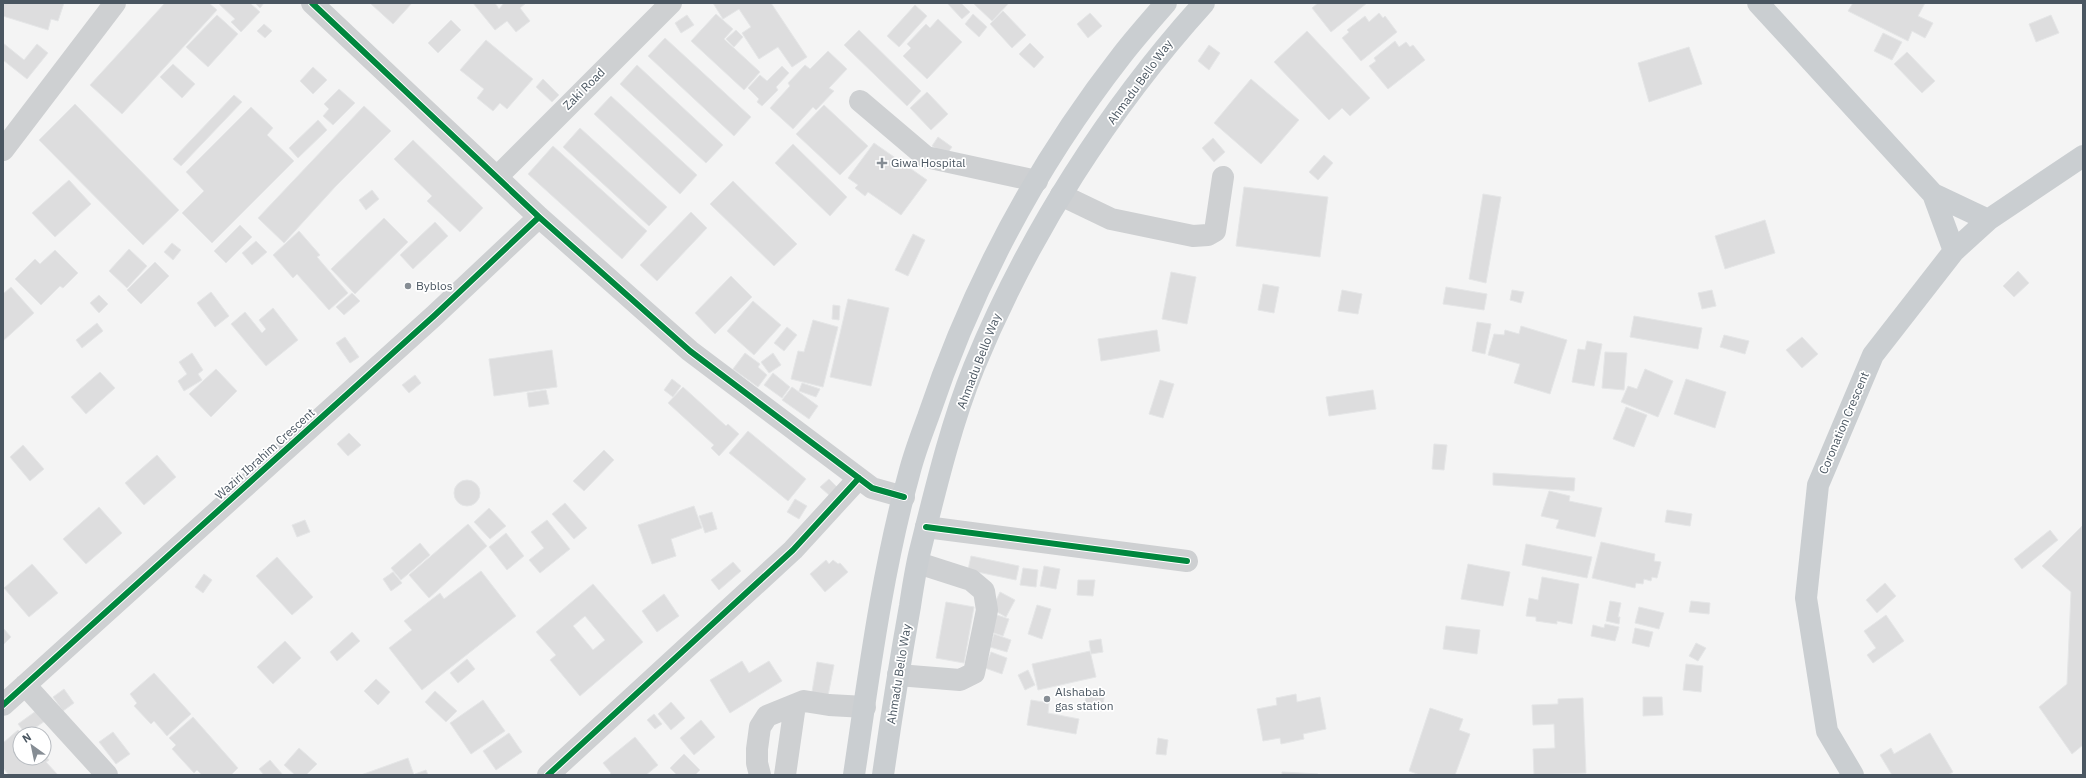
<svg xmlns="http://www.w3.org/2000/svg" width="2086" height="778" viewBox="0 0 2086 778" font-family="'IBM Plex Sans',sans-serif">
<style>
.building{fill:#ddddde;stroke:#e5e6e7;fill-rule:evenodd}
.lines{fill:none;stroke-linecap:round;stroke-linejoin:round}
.minor{stroke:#ced0d2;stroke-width:22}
.major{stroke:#caced1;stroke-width:22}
.cycleway-casing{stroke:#fff;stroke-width:8}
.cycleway{stroke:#00873e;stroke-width:6}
.poi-dot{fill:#868d94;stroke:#fff;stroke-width:1.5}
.labels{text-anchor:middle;stroke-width:3.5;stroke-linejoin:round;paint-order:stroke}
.street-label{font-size:12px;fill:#4a5661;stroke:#fff}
.poi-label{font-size:12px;fill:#4a5661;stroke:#fff;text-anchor:start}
</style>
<rect width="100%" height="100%" fill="#f4f4f4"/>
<path class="building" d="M3 3H64L58 21 51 19 48 30 3 16Z
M165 3H209L217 10 122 114 90 85Z
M218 3H250L260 12 241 32 231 22 235 19Z
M255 3H264L260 8Z
M370 3H412L393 24Z
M473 3H495L499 9 504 3H526L520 8 530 21 516 32 507 21 495 30Z
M713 3H771L807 57 792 67 778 47 759 59 742 33 751 27 739 9 723 19Z
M947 3H961L970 12 962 19Z
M973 3H1009L992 21Z
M1318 3H1367L1331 32 1312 8Z
M1853 3H1925L1918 16 1933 23 1925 38 1912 31 1908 41 1848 11Z
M915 5 927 16 899 47 887 36Z
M1003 11 1026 35 1012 48 990 24Z
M1090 13 1102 26 1088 38 1077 24Z
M1379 13 1383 18 1385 16 1397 32 1361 61 1342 38 1349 32 1347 30 1365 16 1369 22Z
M716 14 733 29 724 39 760 72 744 90 691 41Z
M973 14 987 27 979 37 965 24Z
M217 15 238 34 208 67 186 47Z
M687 15 694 25 681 33 675 23Z
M2051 15 2059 33 2036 42 2029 24Z
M938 19 962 42 927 79 903 56 911 48 907 44 926 24 930 28Z
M451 20 461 30 438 53 428 43Z
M264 24 272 31 265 38 257 31Z
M736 30 743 37 734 47 726 39Z
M859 30 921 91 907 106 844 45Z
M1307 31 1370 98 1350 116 1342 108 1329 120 1274 62Z
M1883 33 1902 42 1892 60 1874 51Z
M665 38 751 117 734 136 648 56Z
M486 40 533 79 507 109 500 103 493 111 477 98 484 89 460 70Z
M1395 41 1399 47 1406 42 1410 47 1413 45 1425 60 1388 89 1369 66 1376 61 1374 58Z
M3 43 24 60 37 44 48 53 27 79 3 60Z
M1030 43 1044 57 1034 68 1019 54Z
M1209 45 1220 53 1209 70 1198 61Z
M1689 47 1702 84 1649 102 1638 63Z
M828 51 847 69 829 88 834 91 816 110 813 107 793 129 770 108 790 86 788 83 805 65 810 69Z
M1907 52 1935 81 1922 93 1894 64Z
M173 64 195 84 182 98 160 77Z
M637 65 723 145 706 163 620 84Z
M782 66 789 73 776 87 778 90 762 106 757 102 759 99 748 88 760 75 767 81Z
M313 67 327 80 313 94 300 81Z
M543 79 559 95 552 102 536 87Z
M1251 79 1299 120 1261 164 1214 123Z
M339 89 355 103 333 125 323 116 329 109 324 104Z
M927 92 948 114 931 130 910 108Z
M234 95 242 102 181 166 173 159Z
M611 96 697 175 680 194 594 114Z
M75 104 179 210 143 245 39 140Z
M824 105 868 146 840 175 796 134Z
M364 106 391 131 335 187 284 243 258 218Z
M251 107 273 128 267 135 294 161 212 243 182 213 204 191 186 172Z
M318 120 327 130 298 158 289 148Z
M580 128 667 207 649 226 563 147Z
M938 137 952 147 946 155 932 146Z
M1213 138 1225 152 1214 162 1202 148Z
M413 140 483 208 460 232 427 201 432 196 394 159Z
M874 143 927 180 901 215 868 192 865 196 855 188 858 185 848 178Z
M793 144 847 197 830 216 775 163Z
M553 146 647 231 622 259 528 174Z
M1324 155 1333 163 1318 180 1309 172Z
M69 180 91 204 55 237 32 213Z
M733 181 797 244 774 266 710 204Z
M1244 187 1328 197 1320 257 1236 246Z
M372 190 379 199 366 210 359 200Z
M1483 194 1501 197 1486 283 1469 279Z
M691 212 707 228 657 281 640 265Z
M384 218 408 242 355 294 331 269Z
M1765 220 1775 253 1725 269 1715 236Z
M435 222 448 236 413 269 400 255Z
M240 225 252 237 226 263 214 251Z
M299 231 320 255 317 257 348 293 329 310 297 274 293 278 273 255Z
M913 234 925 240 908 276 895 270Z
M256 241 267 252 252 265 242 253Z
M172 243 181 250 173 260 164 252Z
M129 249 147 266 127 288 109 271Z
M55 250 78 273 63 288 60 286 41 305 15 279 35 259 40 264Z
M155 262 169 276 141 304 127 290Z
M2018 271 2029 283 2014 297 2003 286Z
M1171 272 1196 277 1187 324 1162 319Z
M731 276 752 297 715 334 695 313Z
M1263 284 1279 287 1274 313 1258 310Z
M11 287 34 313 3 341V294Z
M1446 287 1487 294 1484 310 1443 304Z
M1342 290 1362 294 1358 314 1338 311Z
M1512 290 1524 292 1521 303 1510 300Z
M1712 290 1716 306 1702 309 1698 293Z
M211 292 229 316 215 327 197 303Z
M352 293 360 301 344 315 336 307Z
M99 295 108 304 99 313 90 303Z
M848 299 889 308 871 386 830 377Z
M753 301 781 325 754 355 727 331Z
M833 305 840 306 839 320 832 319Z
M273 308 298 340 266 366 231 324 245 312 262 333 266 329 259 320Z
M1634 316 1702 328 1698 349 1630 337Z
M813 320 838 327 823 387 791 379 798 351 804 352Z
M1477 322 1491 324 1485 354 1472 351Z
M97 323 103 331 82 348 76 340Z
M1521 326 1567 340 1550 394 1514 383 1520 364 1488 355 1494 334 1504 335 1505 330 1519 334Z
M787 327 797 335 784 351 774 343Z
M1157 330 1160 351 1101 361 1098 339Z
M1724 335 1749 341 1745 354 1720 347Z
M345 337 359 357 350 363 336 343Z
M1802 337 1818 354 1802 368 1786 350Z
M1587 341 1602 344 1594 386 1572 382 1578 349 1585 350Z
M552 350 557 387 494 396 489 359Z
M1605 352 1627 353 1624 390 1602 388Z
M192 353 203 370 198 374 202 380 184 391 178 381 187 374 179 362Z
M745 353 760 364 758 367 767 375 758 387 733 369Z
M773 353 781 365 769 373 761 362Z
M216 369 237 391 211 417 189 394Z
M1645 369 1673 381 1658 417 1621 402 1628 386 1637 389Z
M100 372 115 388 86 414 71 397Z
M773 373 790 387 782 398 764 385Z
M415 375 421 383 409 393 402 385Z
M672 379 681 386 673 397 664 390Z
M1686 379 1726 392 1715 428 1674 414Z
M1160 380 1174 384 1163 418 1149 414Z
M802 383 820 389 816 397 799 391Z
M683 387 726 426 728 424 739 434 719 456 711 448 714 445 668 403Z
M792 387 818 406 809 419 782 400Z
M546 390 549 404 529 407 527 393Z
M1373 390 1376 409 1329 416 1326 397Z
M1626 407 1647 415 1634 447 1613 439Z
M748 431 806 479 788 501 729 453Z
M349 433 361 445 348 456 337 444Z
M1434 444 1447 445 1444 470 1432 469Z
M23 445 44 469 30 481 10 457Z
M604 450 614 460 584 491 573 481Z
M157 455 176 477 144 505 125 483Z
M1493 473 1575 478 1574 491 1493 485Z
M829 479 837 487 829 495 820 487Z
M454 493a13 13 0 1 1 26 0a13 13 0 1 1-26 0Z
M1549 491 1570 496 1569 501 1602 508 1595 537 1556 528 1559 520 1541 516Z
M795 499 807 506 799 519 787 512Z
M565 503 587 528 574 539 552 514Z
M694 506 702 528 671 539 676 556 652 564 638 525Z
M99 507 122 533 86 564 63 539Z
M489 508 506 526 490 539 474 522Z
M1667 510 1692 514 1690 526 1665 522Z
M712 512 717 529 705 533 699 516Z
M305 520 310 532 297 537 292 525Z
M547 520 570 549 540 573 529 560 544 548 531 532Z
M468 524 487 546 429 598 409 575Z
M2082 526 2083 745 2072 754 2039 707 2067 684 2071 592 2042 566Z
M2050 530 2058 540 2022 569 2014 559Z
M506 533 524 556 507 570 489 547Z
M1601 542 1655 554 1654 561 1661 562 1657 578 1652 577 1651 581 1644 579 1643 584 1636 583 1635 588 1592 578Z
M420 543 430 555 401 580 391 568Z
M1526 544 1592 557 1587 578 1522 565Z
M971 556 1019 566 1016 580 968 570Z
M277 557 313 597 292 615 256 576Z
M826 560 829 564 833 560 838 564 840 563 848 572 825 592 810 574Z
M733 562 741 571 719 590 711 580Z
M32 564 58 593 29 617 4 588Z
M1468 564 1510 572 1503 606 1461 599Z
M1044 566 1060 569 1056 589 1040 586Z
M1023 568 1038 570 1036 587 1020 585Z
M481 571 516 616 422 690 389 648 412 630 404 621 440 593 444 599Z
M393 572 402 583 391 591 383 579Z
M204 574 212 580 203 593 195 587Z
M1542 577 1579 584 1572 624 1557 621V624L1536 621V617L1526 616 1529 598 1538 600Z
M1078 580H1095L1093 596 1077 595Z
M1885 583 1896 596 1877 613 1866 600Z
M593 584 643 642 580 696 550 660 556 655 536 632ZM585 616 605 640 593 650 573 626Z
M1000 592 1015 600 1006 617 992 609Z
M664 594 679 616 657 632 642 611Z
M1610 601 1621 603 1618 617H1620L1619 624 1606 621Z
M1691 601 1710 603 1709 614 1689 612Z
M946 602 974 607 964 663 936 658Z
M1037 605 1051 609 1042 639 1028 634Z
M1639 607 1664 613 1659 629 1635 623Z
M991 613 1009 619 1003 636 985 630Z
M1886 615 1904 641 1873 663 1867 655 1876 648 1864 631Z
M1605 624 1619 627 1615 641 1591 636 1593 625 1604 628Z
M1446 626 1480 630 1477 654 1443 649Z
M3 628 11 637 3 645Z
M1635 628 1653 632 1649 647 1632 643Z
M352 632 360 641 337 661 330 652Z
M994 634 1011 640 1007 652 990 647Z
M1101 639 1103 652 1091 654 1089 641Z
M285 641 301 658 273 684 257 667Z
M1696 643 1706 648 1698 661 1689 656Z
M1090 651 1096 677 1038 690 1032 664Z
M991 652 1007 658 1002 674 985 668Z
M467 659 475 669 458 683 450 673Z
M742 661 749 673 769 661 782 681 730 713 710 680Z
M817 662 834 665 827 701 811 698Z
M1686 664 1703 666 1701 692 1683 690Z
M1028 670 1035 685 1025 690 1018 675Z
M154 673 191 714 167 736 154 721 151 724 134 706 137 703 130 694Z
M376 679 390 692 378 705 364 691Z
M64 689 74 703 63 711 53 697Z
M1087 689 1105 692 1102 711 1084 709Z
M435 691 457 711 446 722 425 702Z
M1296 694 1297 702 1320 697 1326 729 1303 734 1304 739 1281 744 1280 738 1263 741 1257 709 1277 705 1276 698Z
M1643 697H1662L1663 715 1643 716Z
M1583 698 1586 773 1534 775 1533 749 1555 748 1554 724 1533 725 1532 705 1558 704V699Z
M483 700 505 731 471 754 450 723Z
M1031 700 1049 703 1048 713 1079 719 1076 734 1027 725Z
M671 702 685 718 671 730 658 714Z
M1430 708 1463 719 1459 730 1470 734 1455 775H1420L1409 771Z
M36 711 45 721 26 734 18 724Z
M654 714 662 724 655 729 647 720Z
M193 717 238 768 231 775H202L197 770 194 773 172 749 176 745 169 738Z
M701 720 715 737 694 755 680 738Z
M18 730 21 734 20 758H44V754L49 760 46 762 58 775H9L3 768V743Z
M113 732 130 754 116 764 99 742Z
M509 733 522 752 496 770 483 751Z
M1930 733 1953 772 1948 775H1892L1880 755 1891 748 1894 754Z
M635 737 658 765 646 775H609L611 773 603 763Z
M1158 738 1168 740 1166 755 1156 754Z
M299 748 317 764 306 775H295L284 765Z
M684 754 700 770 695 775H677L670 768Z
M408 758 414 775H361Z
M270 760 283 775H264L259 769Z
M426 770 428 775H416L415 774Z
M1282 772 1318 774V775H1282Z"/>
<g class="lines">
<path class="minor" d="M312 3 539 217 690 351 872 488 904 497
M860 101 926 157 1037 181
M3 150 115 3
M498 176 671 3
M1061 195 1111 219 1193 236 1208 235 1215 231 1223 177
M926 527 1187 561
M898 675 960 680 974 673 987 610 984 591 971 580 918 563
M25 685 107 775
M3 705 435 315 539 217
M548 775 793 550 859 478
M760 775 757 763V749L760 727 767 716 804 701 829 705 865 707
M785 775 795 705"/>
<path class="major" d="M1758 3 1933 194 1988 220
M1933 194 1954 251
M854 775C869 674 882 572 909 474 914 454 921 436 928 417 972 286 1037 164 1122 55 1136 37 1151 20 1166 3
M883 775C891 719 900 662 910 606 913 586 916 566 921 547 936 487 951 424 974 367 1028 235 1109 108 1204 3
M1853 775 1827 731 1806 598 1818 485 1873 355 1954 251 1988 220 2083 156"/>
<g class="cycleway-casing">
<path id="cycleway" d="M312 3 539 217 690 351 872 488 904 497
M926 527 1187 561
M3 705 435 315 539 217
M548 775 793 550 859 478"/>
</g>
<use href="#cycleway" class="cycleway"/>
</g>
<g class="poi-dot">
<path d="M880 157h4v4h4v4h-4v4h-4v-4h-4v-4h4z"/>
<circle cx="408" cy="286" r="4"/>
<circle cx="1047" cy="699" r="4"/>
</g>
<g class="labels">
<g class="street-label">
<text transform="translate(1140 82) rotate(-54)" y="4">Ahmadu Bello Way</text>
<text transform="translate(584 89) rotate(-45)" y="4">Zaki Road</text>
<text transform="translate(979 361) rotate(-69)" y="4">Ahmadu Bello Way</text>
<text transform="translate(1844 423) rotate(-67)" y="4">Coronation Crescent</text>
<text transform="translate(265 454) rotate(-42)" y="4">Waziri Ibrahim Crescent</text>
<text transform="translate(899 674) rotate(-81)" y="4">Ahmadu Bello Way</text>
</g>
<g class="poi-label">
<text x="891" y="167">Giwa Hospital</text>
<text x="416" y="290">Byblos</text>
<text x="1055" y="696">Alshabab<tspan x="1055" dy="14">gas station</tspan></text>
</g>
</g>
<rect width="2086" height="778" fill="none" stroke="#4a5661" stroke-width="8"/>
<g transform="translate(32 746) rotate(327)"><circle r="19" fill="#ffffff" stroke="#b7bbc0"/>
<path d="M0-3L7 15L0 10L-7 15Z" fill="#868d94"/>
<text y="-6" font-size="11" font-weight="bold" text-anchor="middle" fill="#4a5661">N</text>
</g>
</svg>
